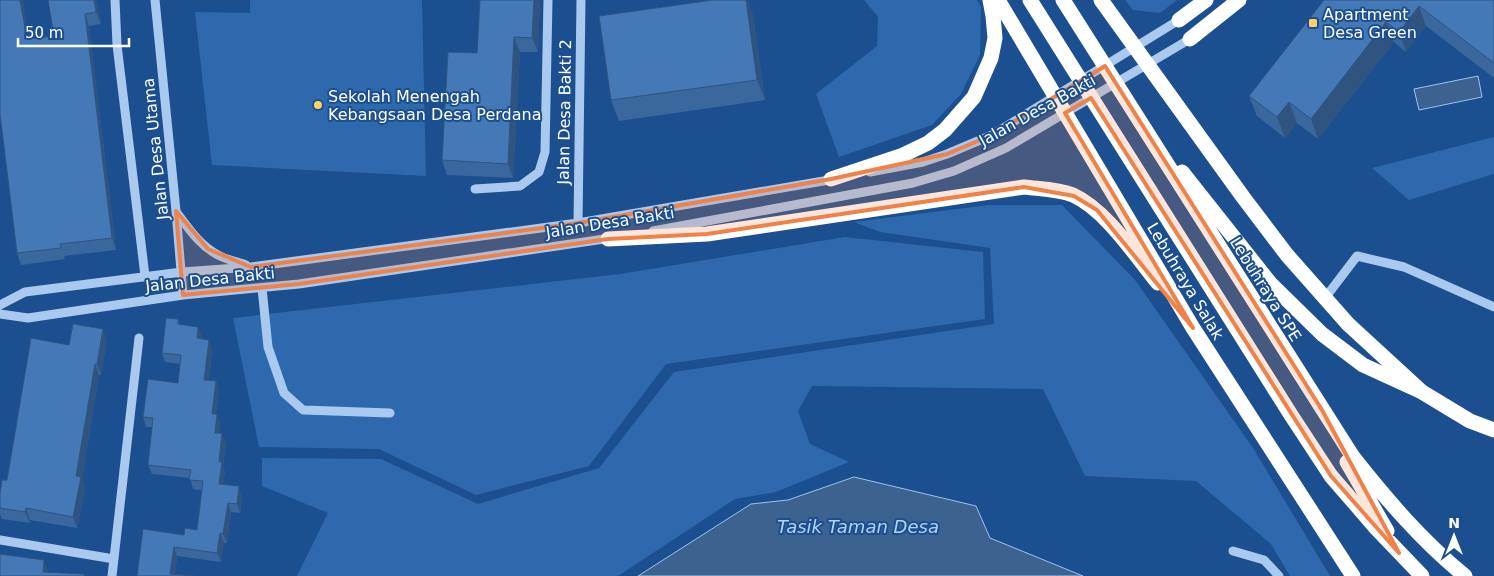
<svg xmlns="http://www.w3.org/2000/svg" width="1494" height="576" viewBox="0 0 1494 576" font-family="'DejaVu Sans',sans-serif">
<style>
.green{fill:#2e69ad}
.water{fill:#3c6290;stroke:#9cc4f0}
.lines{fill:none;stroke-linecap:round;stroke-linejoin:round}
.minor{stroke:#a9c9ee;stroke-width:9}
.highway{stroke:#fff;stroke-width:15}
.wall{fill:#3a679d}
.shaded-wall{fill:#305480}
.building{fill:#4478b7;stroke:#305480}
.marked{fill:#ee8249;fill-opacity:0.2;stroke:#ee8249;stroke-width:4;stroke-linejoin:round}
.poi-dot{fill:#ffd166;stroke:#1b4f8f;stroke-width:2}
.labels{text-anchor:middle;stroke-width:4;stroke-linejoin:round;paint-order:stroke}
.poi-label{font-size:16px;fill:#fff;stroke:#1b4f8f;text-anchor:start}
.street-label{font-size:16px;fill:#fff;stroke:#1b4f8f}
.water-label{font-size:18px;font-style:italic;fill:#b5d3f5;stroke:#1b4f8f}
</style>
<rect width="100%" height="100%" fill="#1b4f8f"/>
<path class="green" d="M250 0H422L426 176 212 165 195 12 250 13Z
M864 0H977L981 7 980 55 961 94 932 125 839 157 816 94 877 46 878 17Z
M1125 0H1177L1160 13 1133 10Z
M1494 137V174L1409 200 1372 168Z
M989 205H1062L1135 280 1253 448 1330 576H1290L1271 544 1196 481 1085 476 1043 389 812 386 798 411 810 444 849 462 776 492 735 499 618 576H297L328 513 262 486V458L381 459 478 504 599 468 674 372 994 324 990 248 880 232 854 222Z
M845 237 983 252 985 319 666 364 589 466 476 495 379 449 259 447 233 318 620 274Z"/>
<path class="water" d="M1478 76 1482 97 1419 110 1414 89Z
M854 477 976 506 990 538 1083 576H638L751 504 788 500Z"/>
<g class="lines">
<path class="minor" d="M115 0 117 45 145 276
M155 0 176 211 183 295
M870 172 923 162 947 154 992 135 1179 20
M475 189 520 186 539 172 545 152 548 0
M177 213C189 229 201 247 220 256 228 260 238 262 246 265
M578 223 581 0
M653 231 913 183 954 171 1006 148 1190 39
M262 288 268 347 284 393 303 410 390 413
M1325 298 1357 256 1404 267 1494 307
M0 305 25 292 182 272 251 267 578 223 835 179
M0 314 28 318 183 295 299 284 611 238
M0 540 114 559
M1233 551 1264 560 1279 576
M112 576 139 338"/>
<path class="highway" d="M998 0 1193 328 1353 576
M1030 0 1291 415 1331 476 1376 528 1422 576
M1063 0 1353 457C1387 500 1422 541 1465 576
M1101 0 1243 197 1287 255 1348 324 1422 392
M1179 20 1206 0
M1190 39 1239 0
M1182 172 1270 283 1322 334 1363 365 1422 392 1470 421 1494 430
M831 179 903 155 928 143 945 130 974 97 991 58 995 38 993 16 990 0
M608 239 707 234 1024 187C1040 189 1058 189 1073 195 1106 210 1135 255 1158 283
M1347 462 1387 531"/>
</g>
<path class="wall" d="M48 0H96L101 24 89 26 116 250 64 256 65 259 21 265 17 253 29 39 54 36Z
M480 0H540L538 52H520L513 178 447 175 442 160 477 53Z
M713 0H747L753 16 765 100 619 121 611 100Z
M1324 0H1494V78L1426 26 1406 52 1394 42 1318 139 1297 123 1285 138 1257 116 1249 96Z
M178 319 180 325 202 336 201 339 212 349 209 380 216 381 219 390 216 414 220 423 219 433 226 443 223 467 225 472 223 484 242 496 240 513 231 512 227 543H224L221 562 177 556 175 574 137 576 184 535 197 530 202 490 193 489 190 478 152 474 148 465 152 427H146L143 417 178 383 180 364 165 362 162 353Z
M107 340 101 375H99L82 480 85 488 77 528 30 520V523L2 519 0 514V494L7 480 69 345Z"/>
<path class="shaded-wall" d="M20 0H23L31 51 27 39Z
M94 0H96L101 24 96 12Z
M534 0H540L538 52 532 38Z
M746 0H747L753 16 765 100 757 80Z
M1419 6 1426 26 1406 52 1399 32Z
M85 14 89 26 116 250 112 238Z
M1386 22 1394 42 1318 139 1311 119Z
M514 37 520 52 513 178 508 164Z
M1289 102 1297 123 1285 138 1277 117Z
M198 327 202 336 200 348 197 338Z
M103 329 107 340 101 375 97 364Z
M209 340 212 349 208 389 204 380Z
M95 364 99 375 82 480 85 488 77 528 73 517 76 476Z
M216 381 219 390 215 423 212 414Z
M217 414 220 423 218 442 215 433Z
M222 433 226 443 223 467 225 472 222 493 219 484V462Z
M239 486 242 496 240 513 237 504Z
M228 503 231 512 227 543 223 534Z
M26 508 30 520V523L25 512Z
M220 533 224 543 221 562 217 553Z
M174 547 177 556 175 576 170 574Z
M44 560 48 571 47 576 43 572Z"/>
<path class="building" d="M0 0H20L27 39 54 36 48 0H94L96 12 85 14 112 238 60 244 61 248 17 253 0 114Z
M480 0H534L532 38 514 37 508 164 442 160 448 52 477 53Z
M713 0H746L757 80 611 100 599 16Z
M1324 0H1494V63L1419 6 1399 32 1386 22 1311 119 1289 102 1277 117 1249 96Z
M166 318 178 319V324L198 327 197 338 209 340 204 380 216 381 212 414H217L215 433H222L219 462H222L219 484 239 486 237 504 228 503 223 534 220 533 217 553 174 547 170 574 195 576H137L143 529 184 535 185 528 197 530 203 481 189 480 191 470 148 465 153 418 143 417 148 379 178 383 181 355 162 353Z
M73 324 103 329 97 364H95L76 476 81 477 73 517 26 508 25 512 0 508V494L2 480H7L31 338 69 345Z
M0 554 44 560 43 572 84 574V576H0Z"/>
<path class="marked" d="M1105 66 1322 410 1399 553 1331 476 1091 98 1065 113 1193 328 1097 210 1074 196 1024 187 707 234 608 239 299 284 183 295 176 211 208 249 251 267 578 223 831 179 947 154 992 135Z"/>
<g class="poi-dot">
<rect x="1308" y="18" width="10" height="10" rx="2.5"/>
<circle cx="318" cy="105" r="5"/>
</g>
<g class="labels">
<g class="poi-label">
<text x="1323" y="20">Apartment<tspan x="1323" dy="18">Desa Green</tspan></text>
<text x="328" y="102">Sekolah Menengah<tspan x="328" dy="18">Kebangsaan Desa Perdana</tspan></text>
</g>
<g class="street-label">
<text transform="translate(1037 110) rotate(-29)" y="6">Jalan Desa Bakti</text>
<text transform="translate(564 112) rotate(-89)" y="6">Jalan Desa Bakti 2</text>
<text transform="translate(155 149) rotate(-96)" y="6">Jalan Desa Utama</text>
<text transform="translate(610 222) rotate(-9)" y="6">Jalan Desa Bakti</text>
<text transform="translate(210 279) rotate(-6)" y="6">Jalan Desa Bakti</text>
<text transform="translate(1186 281) rotate(59)" y="6">Lebuhraya Salak</text>
<text transform="translate(1266 289) rotate(58)" y="6">Lebuhraya SPE</text>
</g>
<g class="water-label">
<text x="858" y="533">Tasik Taman Desa</text>
</g>
</g>
<g transform="translate(1454 536)" stroke="#1b4f8f" stroke-width="4" paint-order="stroke">
<path d="M0-4L9 19L0 12L-9 19Z" fill="#ffffff"/>
<text y="-8" font-size="14" font-weight="bold" text-anchor="middle" fill="#ffffff">N</text>
</g>
<path d="M18 38v8h111v-8" fill="none" stroke="#ffffff" stroke-width="2.5"/>
<text x="25" y="38" font-size="15" fill="#ffffff" stroke="#1b4f8f" stroke-width="4" paint-order="stroke">50 m</text>
</svg>
